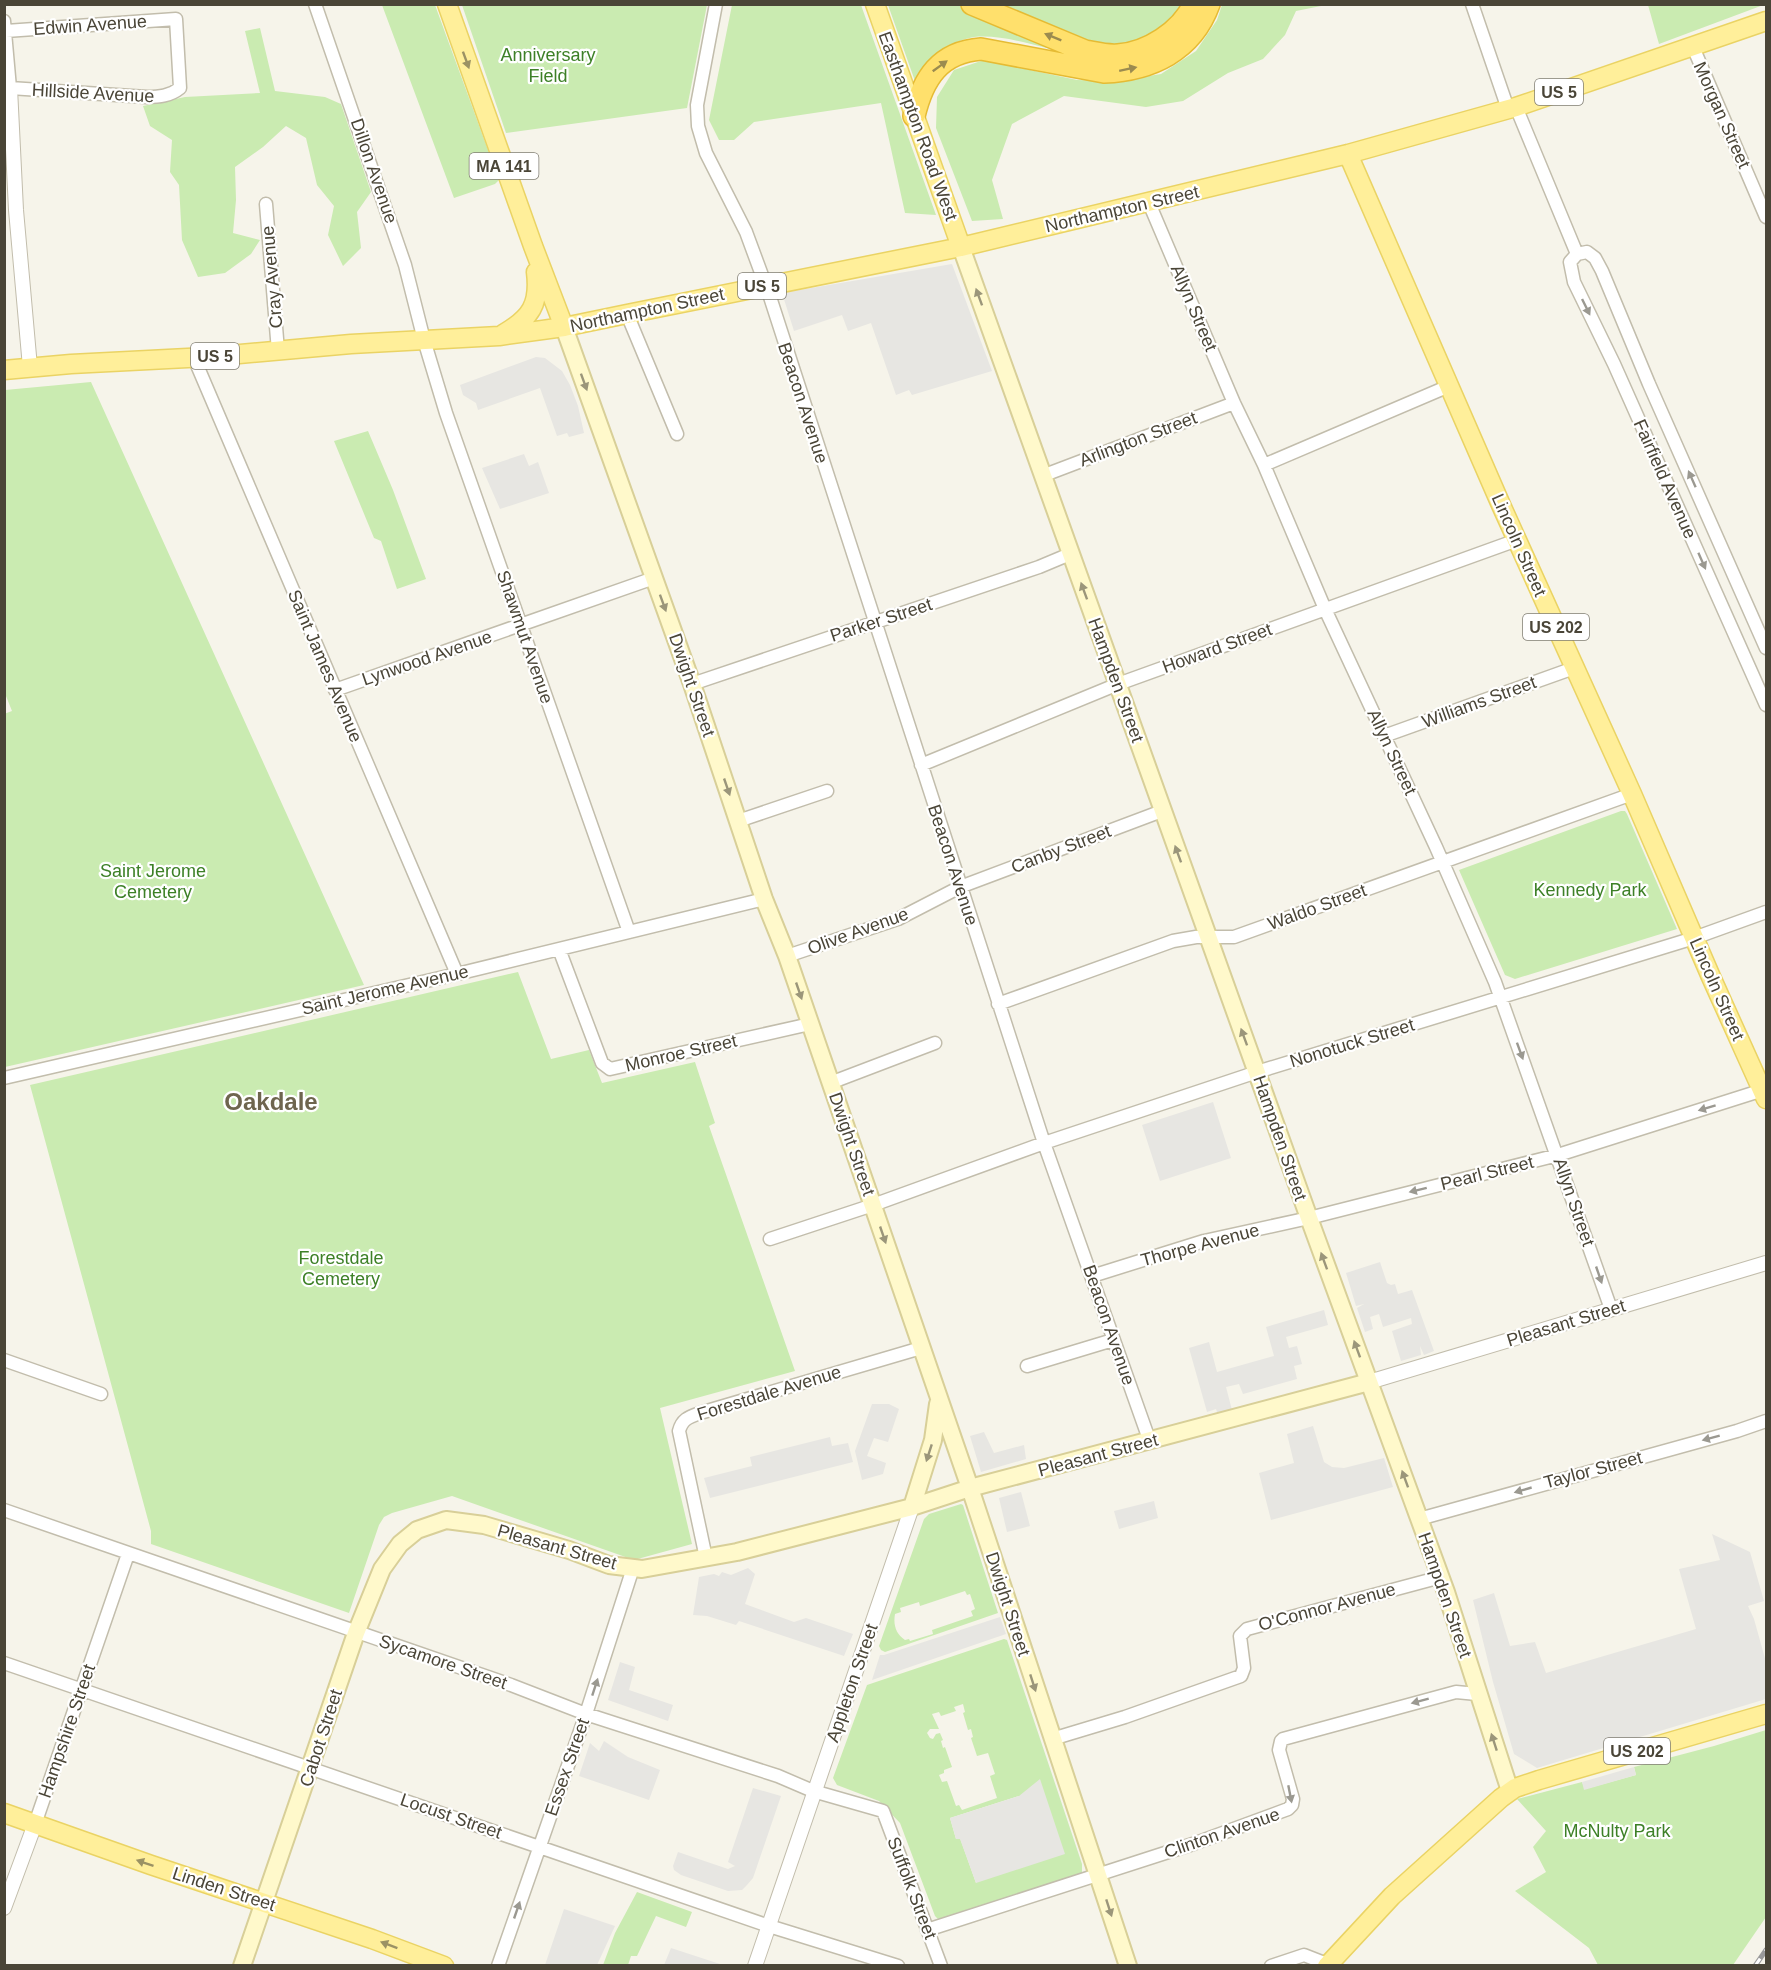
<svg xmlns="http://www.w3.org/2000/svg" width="1771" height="1970" viewBox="0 0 1771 1970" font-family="Arial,sans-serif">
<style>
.green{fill:#caebb1;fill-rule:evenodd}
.parking{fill:#e7e6e2}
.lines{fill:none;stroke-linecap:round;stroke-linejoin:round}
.minor-casing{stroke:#c2bdac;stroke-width:15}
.tertiary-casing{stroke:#c2bdac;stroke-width:16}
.secondary-casing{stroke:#d8cf98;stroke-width:20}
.primary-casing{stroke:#ead364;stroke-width:21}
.motorway-casing{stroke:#e5bb34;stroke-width:24}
.minor{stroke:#fff;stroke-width:12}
.tertiary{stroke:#fff;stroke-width:14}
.secondary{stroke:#fff9cb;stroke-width:16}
.primary{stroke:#ffef9a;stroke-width:18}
.motorway{stroke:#ffe06c;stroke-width:21}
.rail-casing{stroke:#999;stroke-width:5}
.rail{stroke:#fff;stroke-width:3;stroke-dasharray:9;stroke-linecap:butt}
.oneway{fill:#9b8b4f}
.oneway2{fill:#9b9264}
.oneway3{fill:#9b967a}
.oneway4{fill:#9b9991}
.labels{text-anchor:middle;stroke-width:4.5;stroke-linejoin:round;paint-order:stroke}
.shield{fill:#fff;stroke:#807d73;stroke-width:1.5}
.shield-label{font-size:16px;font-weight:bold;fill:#4a4537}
.street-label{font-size:18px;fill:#4a4537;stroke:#fff}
.park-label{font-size:18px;fill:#3d8027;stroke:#fff}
.district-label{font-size:24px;font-weight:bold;fill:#6e654e;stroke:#fff}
</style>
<rect width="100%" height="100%" fill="#f6f4ea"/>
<path class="green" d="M1766 4 1659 44 1648 5V4Z
M382 5H435L499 180 495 184 454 198Z
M462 5H707L687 108 506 133Z
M732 5H861L936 215 905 213 881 103 754 122 734 140H719L709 120Z
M888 5H958L1070 54C1041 47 1003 34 974 37 955 40 931 54 920 71 918 74 917 80 916 84Z
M989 5H1188L1153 38 1109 49Z
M1222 5H1326L1296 11 1285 35 1263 59 1228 73 1183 101 1146 107 1064 96 1012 124 992 180 1003 219 972 221 936 128 937 97 954 70 984 60 1077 80 1117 81 1161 74 1196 51 1217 20Z
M260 28 275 91 325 97 341 104 371 192 357 212 361 248 343 266 328 235 334 206 317 185 306 138 286 126 263 147 235 167 236 200 233 233 260 240 251 254 225 273 198 277 182 240 179 185 170 172 172 140 150 126 143 106 185 97 260 93 245 31Z
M91 382 364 985 5 1067 4 714 12 711 4 691 5 390Z
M368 431 393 490 426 579 397 589 381 541 374 538 334 441Z
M1621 811H1625L1627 814 1677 929 1515 979 1505 975 1459 870Z
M518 972 551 1059 589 1050 602 1083 695 1062 715 1123 709 1126 795 1371 660 1408 692 1544 634 1560 452 1496 392 1513 384 1517 379 1525 349 1613 151 1544V1531L30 1085Z
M961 1504 963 1505 998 1613 885 1652 881 1650 879 1646 924 1519 929 1514ZM965 1591 967 1595 970 1594 975 1609 971 1611 973 1616 932 1630 933 1634 910 1641 909 1639 905 1640C896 1634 893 1625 895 1614L901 1612 900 1608 919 1602 920 1606Z
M1004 1639 1007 1640 1082 1864V1873L938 1919 935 1916 900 1823 879 1801 837 1785 833 1778 867 1685ZM963 1704 965 1712 963 1713 968 1730 971 1729 973 1737 971 1738 977 1756 988 1753 995 1774 990 1776 997 1798 962 1810 959 1805 956 1806 947 1781 942 1782 939 1775 944 1773V1770L952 1767 945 1747 943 1748 941 1741 943 1740 940 1733 936 1734 933 1739 930 1738 927 1733 930 1729H939L932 1714 939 1712 941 1716 956 1711 954 1707ZM1019 1796 976 1883 960 1838 956 1839 950 1818Z
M1766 1730V1917L1733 1965H1598L1589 1948 1515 1891 1546 1872 1533 1847 1546 1831 1517 1799 1582 1782 1585 1789 1636 1775 1634 1767 1714 1746Z
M637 1892 692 1912 686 1927 656 1916 637 1956H631L628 1965H603L615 1933Z"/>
<path class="parking" d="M952 264 992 371 912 395 909 390 896 395 871 323 848 331 842 315 794 331 782 293Z
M536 357 545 358 562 371 570 385 578 406 584 433 569 437 567 433 557 436 540 388 478 410 476 403 463 395 460 385Z
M524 454 529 466 538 462 549 493 500 509 482 468Z
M1213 1102 1231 1158 1160 1181 1142 1125Z
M1380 1262 1387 1283 1391 1285 1395 1284 1398 1294 1412 1290 1434 1351 1424 1355 1420 1346 1421 1355 1401 1361 1392 1331 1412 1324 1411 1318 1383 1327 1379 1314 1370 1317 1373 1329 1365 1332 1357 1308 1364 1304 1356 1306 1346 1273Z
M1324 1310 1328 1325 1286 1337 1289 1348 1297 1346 1302 1364 1294 1366 1297 1379 1243 1394 1239 1384 1226 1387 1233 1414 1219 1418 1216 1409 1207 1412 1189 1348 1209 1342 1217 1372 1274 1356 1266 1327Z
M872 1404H889L899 1409 888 1442 874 1438 867 1456 886 1463 883 1474 862 1480 855 1451Z
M1313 1426 1324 1462 1332 1467 1344 1468 1384 1458 1393 1487 1271 1520 1259 1473 1294 1463 1287 1434Z
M984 1432 994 1453 1024 1445 1026 1459 981 1472 970 1436Z
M830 1437 832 1446 848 1443 853 1462 710 1498 704 1478 752 1466 750 1457Z
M1021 1492 1030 1526 1007 1532 999 1498Z
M1154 1501 1158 1518 1119 1529 1114 1511Z
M1712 1534 1750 1552 1764 1601 1748 1606 1754 1619 1766 1662V1699L1537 1768 1514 1754 1493 1682 1473 1600 1494 1593 1510 1646 1535 1642 1546 1673 1696 1629 1679 1569 1720 1560Z
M748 1568 755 1574 745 1604 794 1622 806 1618 853 1634 844 1656 739 1621 736 1625 707 1616 693 1615 699 1577 714 1574 719 1576 722 1572 731 1575Z
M1000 1617 1006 1634 872 1680 880 1655H884Z
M620 1662 635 1667 629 1690 673 1705 668 1721 608 1700Z
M604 1741 628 1757 660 1770 649 1800 579 1776 590 1743 599 1751Z
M1634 1767 1636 1775 1584 1790 1582 1782Z
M1040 1779 1065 1854 976 1883 960 1839H956L950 1818 1019 1796Z
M753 1788 781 1796 753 1878 747 1885 742 1890 728 1891 681 1875 674 1870 673 1866 678 1852 728 1869 735 1866 728 1862Z
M564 1909 615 1926 597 1965H545Z
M671 1948 723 1965H664Z"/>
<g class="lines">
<g class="minor-casing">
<path id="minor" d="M315 4 405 265 424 340 446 413 629 932
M716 4 697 105 698 126 706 153 746 232 770 297 1044 1143 1150 1442
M1472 4 1508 109
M4 21 10 88 147 97C159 97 170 96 180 88L176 19 6 31
M1693 47 1766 217
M1516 107 1577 254
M1149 203 1234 403 1264 465 1325 609 1436 847 1495 982 1611 1309
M266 204 278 351
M627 314 677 434
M194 358 457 974
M1264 465 1449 386
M1042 476 1234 403
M1766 648 1649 384 1602 271 1595 258 1587 252 1577 254 1570 262 1574 282 1614 364 1766 705
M692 684 1039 567 1070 554
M335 690 654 578
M1384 736 1574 668
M921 765 1118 684 1517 540
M738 821 827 791
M559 949 602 1063 610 1069 810 1024
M787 956 898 919 960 887 1162 811
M998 1004 1173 941 1196 937H1234L1632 794
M4 1078 457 974 764 899
M830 1083 935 1043
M770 1239 873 1205 1044 1143 1257 1072 1694 938 1766 912
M1092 1276 1204 1241 1309 1218 1558 1155 1766 1089
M4 1360 101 1394
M1027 1366 1113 1340
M4 1510 511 1685 586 1714 778 1776 813 1791 883 1811 941 1966
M1419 1519 1737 1431 1766 1421
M706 1558 679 1431C682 1419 689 1417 700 1413L921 1348
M4 1663 769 1926 898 1966
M1052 1739 1125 1717 1241 1676 1244 1668 1240 1636 1247 1629 1441 1577
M35 1824 128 1554
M927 1930 1193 1844 1288 1809 1292 1805 1293 1799 1279 1750 1281 1741 1283 1739 1456 1692 1477 1694
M498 1966 586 1714 633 1568
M1271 1966 1304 1955 1327 1964"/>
</g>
<g class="tertiary-casing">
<path id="tertiary" d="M4 88H10L16 210 30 367
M1369 1382 1766 1263
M4 1908 35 1824
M755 1966 912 1507"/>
</g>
<g class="secondary-casing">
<path id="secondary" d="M961 247 1309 1218 1446 1592 1510 1791
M564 327 692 684 764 899 787 956 970 1488 1128 1966
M912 1507 933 1440 938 1404
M242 1966 356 1633 382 1569 400 1544 417 1530 446 1520 484 1525 569 1550 609 1565 642 1569 737 1552 912 1507 970 1488 1369 1382"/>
</g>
<g class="primary-casing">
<path id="primary" d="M447 4 533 246 564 327
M875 4 961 247
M1348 154 1501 505 1632 794 1711 977 1766 1099
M503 334C531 318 540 304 536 272
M4 370 71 364 207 357 351 344 499 336 564 327 627 314 961 247 1348 154 1516 107 1766 21
M4 1813 151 1865 372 1939 444 1966
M1327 1966 1392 1896 1501 1798 1515 1788 1539 1780 1766 1714"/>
</g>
<g class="motorway-casing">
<path id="motorway" d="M972 4 1085 51C1096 53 1106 56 1118 55 1147 53 1181 32 1194 4
M914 116C923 78 940 52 981 49L1104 72C1151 70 1192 51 1209 4"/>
</g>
<use href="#minor" class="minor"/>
<use href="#tertiary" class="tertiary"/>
<use href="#secondary" class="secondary"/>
<use href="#primary" class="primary"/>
<use href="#motorway" class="motorway"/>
<g class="rail-casing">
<path id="rail" d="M1755 1966 1766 1950"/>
</g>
<use href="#rail" class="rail"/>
</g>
<defs><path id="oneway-solid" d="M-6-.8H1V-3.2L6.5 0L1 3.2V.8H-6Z" transform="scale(1.5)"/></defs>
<g class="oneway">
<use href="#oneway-solid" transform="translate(1053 37) rotate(-158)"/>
<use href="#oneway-solid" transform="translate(940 66) rotate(-36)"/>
<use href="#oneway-solid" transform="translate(1128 69) rotate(-12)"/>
</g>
<g class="oneway2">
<use href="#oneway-solid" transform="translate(466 60) rotate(70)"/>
<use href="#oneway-solid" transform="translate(145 1863) rotate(-161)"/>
<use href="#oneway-solid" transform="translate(389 1945) rotate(-159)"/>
</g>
<g class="oneway3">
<use href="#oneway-solid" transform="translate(979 297) rotate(-110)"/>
<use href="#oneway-solid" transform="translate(584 382) rotate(70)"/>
<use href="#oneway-solid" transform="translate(1084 591) rotate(-110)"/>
<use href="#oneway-solid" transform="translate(663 603) rotate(70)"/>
<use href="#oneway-solid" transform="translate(727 787) rotate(71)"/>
<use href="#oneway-solid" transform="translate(1178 854) rotate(-110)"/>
<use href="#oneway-solid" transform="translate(799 991) rotate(71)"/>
<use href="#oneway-solid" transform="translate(1244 1037) rotate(-110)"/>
<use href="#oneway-solid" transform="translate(883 1235) rotate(71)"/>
<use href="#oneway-solid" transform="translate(1324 1261) rotate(-110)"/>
<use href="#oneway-solid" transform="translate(1357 1349) rotate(-110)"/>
<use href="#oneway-solid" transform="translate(929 1453) rotate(108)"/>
<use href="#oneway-solid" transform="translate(1405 1479) rotate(-110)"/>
<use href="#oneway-solid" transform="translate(1033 1683) rotate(72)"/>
<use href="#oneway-solid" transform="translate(1494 1742) rotate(-108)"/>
<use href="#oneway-solid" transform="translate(1109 1908) rotate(72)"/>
</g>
<g class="oneway4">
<use href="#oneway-solid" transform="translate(1586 307) rotate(64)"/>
<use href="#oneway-solid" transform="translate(1692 479) rotate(-114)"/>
<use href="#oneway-solid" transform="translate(1702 561) rotate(66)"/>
<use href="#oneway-solid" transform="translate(1520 1051) rotate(70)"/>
<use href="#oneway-solid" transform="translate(1707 1108) rotate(163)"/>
<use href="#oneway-solid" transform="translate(1418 1190) rotate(166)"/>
<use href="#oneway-solid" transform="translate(1599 1275) rotate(71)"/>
<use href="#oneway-solid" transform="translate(1711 1438) rotate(165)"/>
<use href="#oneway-solid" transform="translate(1523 1490) rotate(164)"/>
<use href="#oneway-solid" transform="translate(595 1687) rotate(-72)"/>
<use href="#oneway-solid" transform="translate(1420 1701) rotate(165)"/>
<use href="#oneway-solid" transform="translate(1290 1794) rotate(79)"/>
<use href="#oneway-solid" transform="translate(517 1910) rotate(-71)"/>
</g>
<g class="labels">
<g class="shield">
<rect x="1535" y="79" width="48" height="26" rx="4.5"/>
<rect x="469.5" y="153" width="69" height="26" rx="4.5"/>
<rect x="738" y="273" width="48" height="26" rx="4.5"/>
<rect x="191" y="343" width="48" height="26" rx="4.5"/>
<rect x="1523" y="614" width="66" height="26" rx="4.5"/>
<rect x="1604" y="1738" width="66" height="26" rx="4.5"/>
</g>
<g class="shield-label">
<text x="1559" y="98">US 5</text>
<text x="504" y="172">MA 141</text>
<text x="762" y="292">US 5</text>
<text x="215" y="362">US 5</text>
<text x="1556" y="633">US 202</text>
<text x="1637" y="1757">US 202</text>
</g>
<g class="street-label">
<text transform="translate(90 25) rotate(-4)" y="6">Edwin Avenue</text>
<text transform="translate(93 93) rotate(3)" y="6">Hillside Avenue</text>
<text transform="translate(1722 115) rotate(66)" y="6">Morgan Street</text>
<text transform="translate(918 126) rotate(70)" y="6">Easthampton Road West</text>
<text transform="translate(374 171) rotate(71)" y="6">Dillon Avenue</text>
<text transform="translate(1122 209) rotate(-13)" y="6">Northampton Street</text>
<text transform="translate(272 277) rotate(-95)" y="6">Cray Avenue</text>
<text transform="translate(1194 308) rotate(67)" y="6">Allyn Street</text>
<text transform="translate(647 310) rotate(-12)" y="6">Northampton Street</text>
<text transform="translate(803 403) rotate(72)" y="6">Beacon Avenue</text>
<text transform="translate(1138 439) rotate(-21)" y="6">Arlington Street</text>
<text transform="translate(1665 479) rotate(66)" y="6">Fairfield Avenue</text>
<text transform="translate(1519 545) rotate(66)" y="6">Lincoln Street</text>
<text transform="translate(881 620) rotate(-18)" y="6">Parker Street</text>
<text transform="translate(525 637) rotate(71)" y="6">Shawmut Avenue</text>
<text transform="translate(1217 648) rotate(-20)" y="6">Howard Street</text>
<text transform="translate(427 658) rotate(-19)" y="6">Lynwood Avenue</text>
<text transform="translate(325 666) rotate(67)" y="6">Saint James Avenue</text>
<text transform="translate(1116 680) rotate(70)" y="6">Hampden Street</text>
<text transform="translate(692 685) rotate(71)" y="6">Dwight Street</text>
<text transform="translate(1479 702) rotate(-20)" y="6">Williams Street</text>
<text transform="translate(1392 752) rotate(65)" y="6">Allyn Street</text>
<text transform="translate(1061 849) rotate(-21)" y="6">Canby Street</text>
<text transform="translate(953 865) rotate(72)" y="6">Beacon Avenue</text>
<text transform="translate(1317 907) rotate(-20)" y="6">Waldo Street</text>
<text transform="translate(858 931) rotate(-20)" y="6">Olive Avenue</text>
<text transform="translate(1717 989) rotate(66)" y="6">Lincoln Street</text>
<text transform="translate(385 990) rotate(-13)" y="6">Saint Jerome Avenue</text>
<text transform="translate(1352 1043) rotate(-17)" y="6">Nonotuck Street</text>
<text transform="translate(681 1053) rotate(-13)" y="6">Monroe Street</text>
<text transform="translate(1280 1138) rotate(71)" y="6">Hampden Street</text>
<text transform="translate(852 1144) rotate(71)" y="6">Dwight Street</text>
<text transform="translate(1487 1173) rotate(-14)" y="6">Pearl Street</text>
<text transform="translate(1574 1202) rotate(71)" y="6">Allyn Street</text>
<text transform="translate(1200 1245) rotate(-15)" y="6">Thorpe Avenue</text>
<text transform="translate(1566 1323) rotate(-17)" y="6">Pleasant Street</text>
<text transform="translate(1109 1325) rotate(71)" y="6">Beacon Avenue</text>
<text transform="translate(769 1393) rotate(-17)" y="6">Forestdale Avenue</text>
<text transform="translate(1098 1455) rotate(-15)" y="6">Pleasant Street</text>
<text transform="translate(1593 1470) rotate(-15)" y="6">Taylor Street</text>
<text transform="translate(557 1547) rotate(16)" y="6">Pleasant Street</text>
<text transform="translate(1445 1595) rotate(71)" y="6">Hampden Street</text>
<text transform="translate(1008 1604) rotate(72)" y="6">Dwight Street</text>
<text transform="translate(1327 1607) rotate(-15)" y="6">O'Connor Avenue</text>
<text transform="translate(443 1662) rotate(19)" y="6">Sycamore Street</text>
<text transform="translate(852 1683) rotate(-71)" y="6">Appleton Street</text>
<text transform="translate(67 1731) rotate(-71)" y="6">Hampshire Street</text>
<text transform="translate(321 1738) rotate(-72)" y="6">Cabot Street</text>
<text transform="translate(567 1767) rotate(-71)" y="6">Essex Street</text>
<text transform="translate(451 1816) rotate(19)" y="6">Locust Street</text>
<text transform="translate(1222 1833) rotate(-19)" y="6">Clinton Avenue</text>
<text transform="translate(912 1888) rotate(69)" y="6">Suffolk Street</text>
<text transform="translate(224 1889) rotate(18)" y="6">Linden Street</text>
</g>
<g class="park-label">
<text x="548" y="61">Anniversary<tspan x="548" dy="21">Field</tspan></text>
<text x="153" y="877">Saint Jerome<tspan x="153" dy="21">Cemetery</tspan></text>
<text x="1590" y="896">Kennedy Park</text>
<text x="341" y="1264">Forestdale<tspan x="341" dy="21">Cemetery</tspan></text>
<text x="1617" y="1837">McNulty Park</text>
</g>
<g class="district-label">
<text x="271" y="1110">Oakdale</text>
</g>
</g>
<rect width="1771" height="1970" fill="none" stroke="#4a4537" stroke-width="12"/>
</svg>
